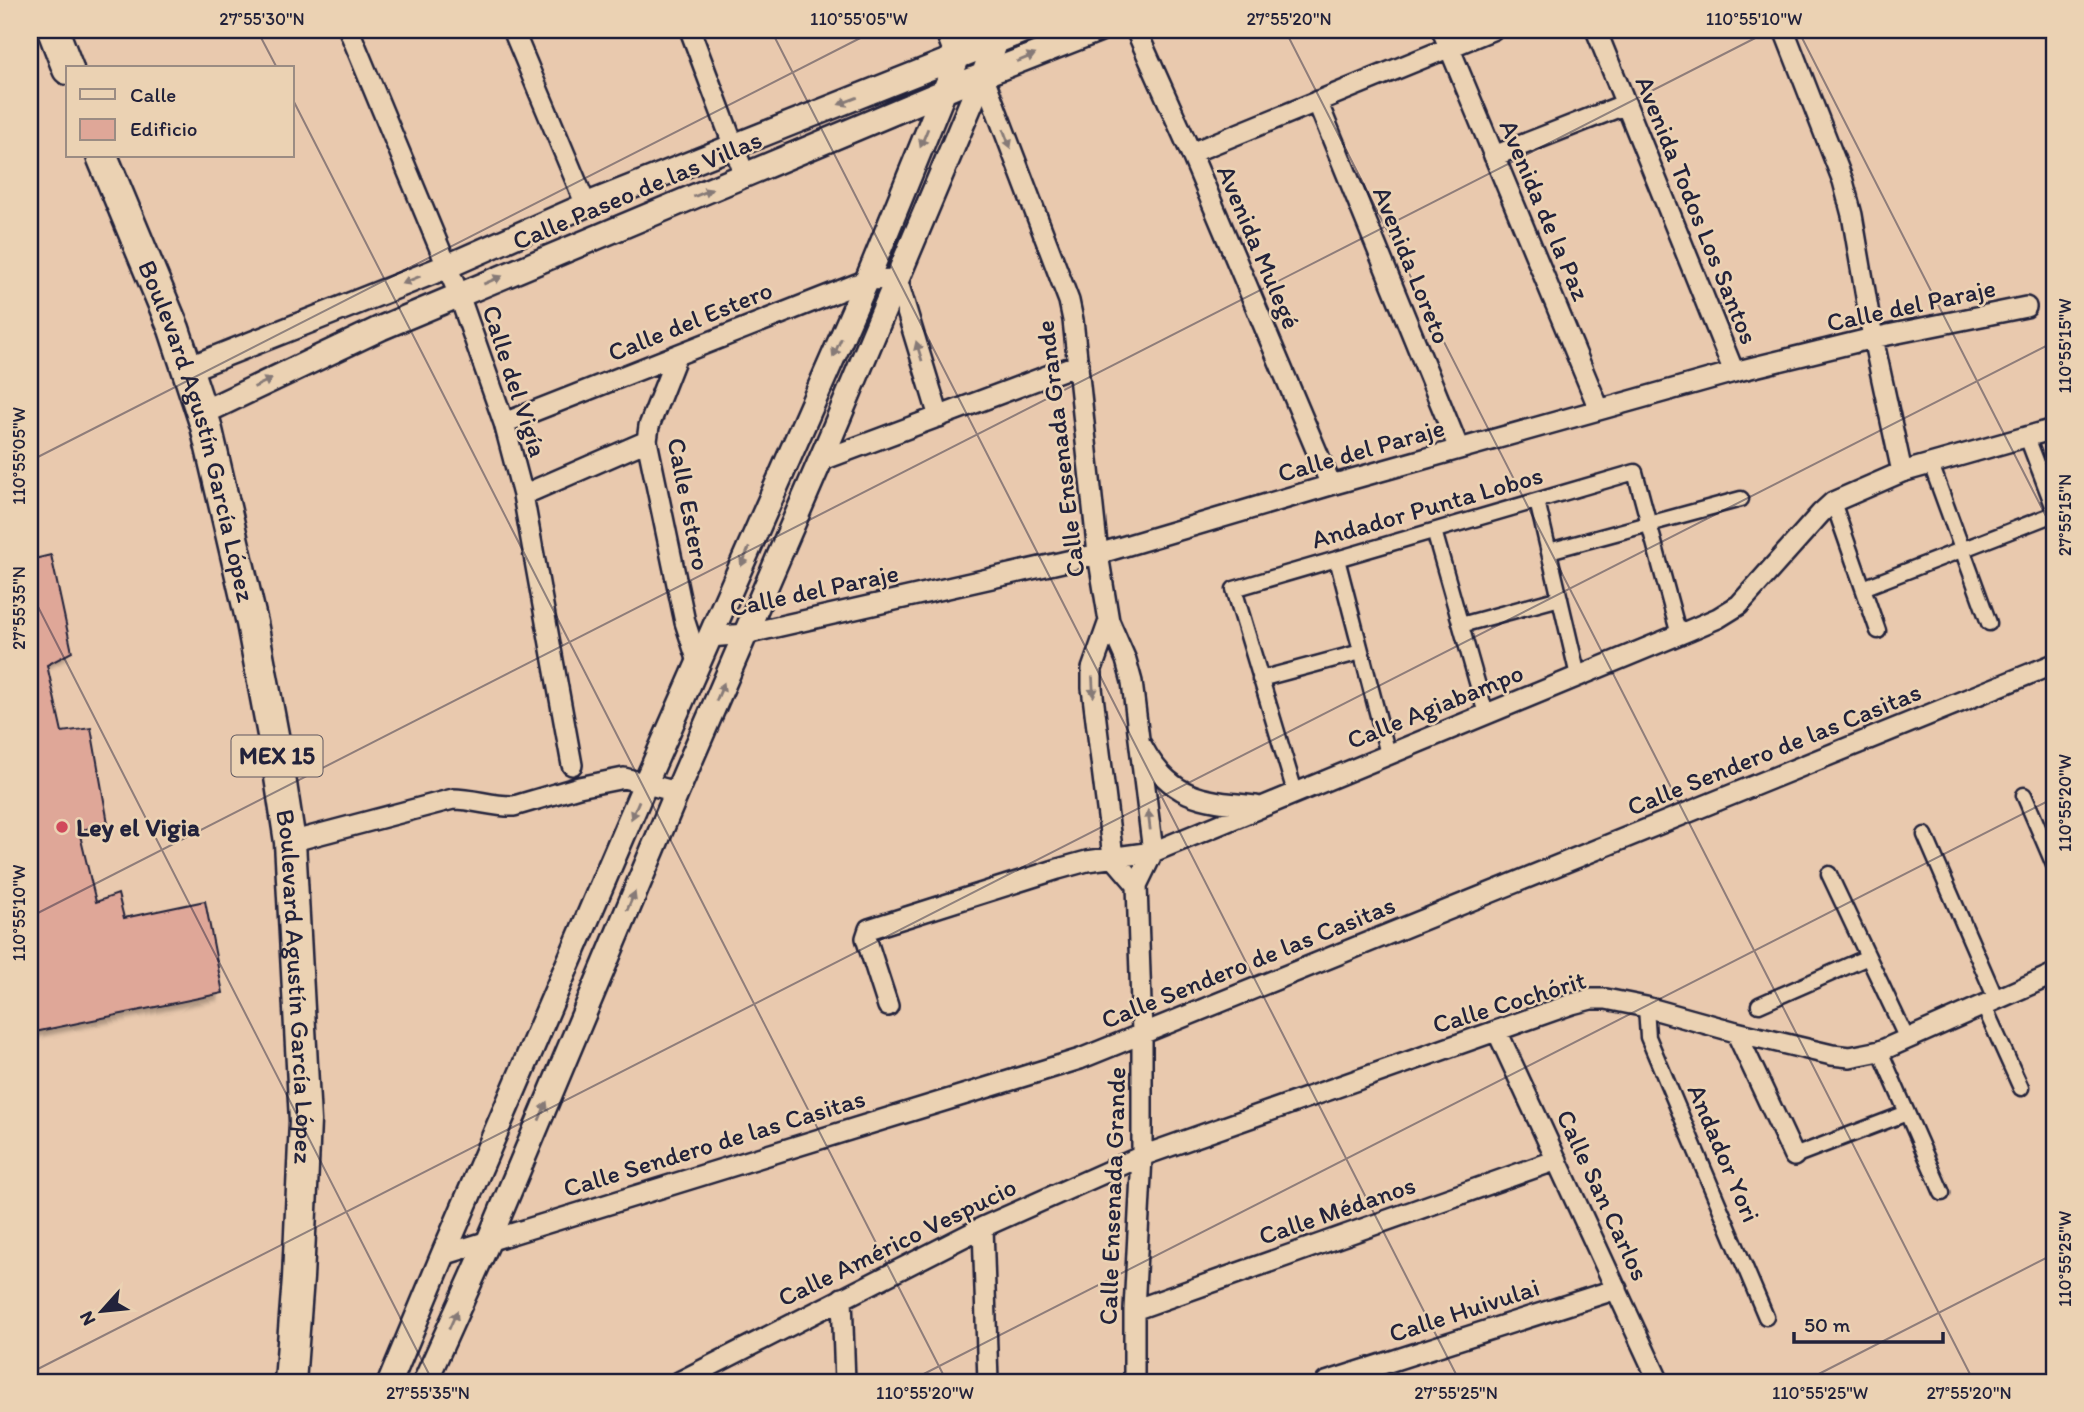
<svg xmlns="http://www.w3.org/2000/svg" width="2084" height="1412" viewBox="0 0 2084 1412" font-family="Itim,sans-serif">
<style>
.building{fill:#dfa798;stroke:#22223b;stroke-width:2;filter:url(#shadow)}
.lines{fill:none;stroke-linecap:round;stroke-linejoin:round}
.pedestrian-casing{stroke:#22223b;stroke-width:19}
.minor-casing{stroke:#22223b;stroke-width:24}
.tertiary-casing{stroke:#22223b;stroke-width:28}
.primary-casing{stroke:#22223b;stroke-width:35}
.pedestrian{stroke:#ebd2b3;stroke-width:14}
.minor{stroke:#ebd2b3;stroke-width:19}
.tertiary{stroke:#ebd2b3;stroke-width:23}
.primary{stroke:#ebd2b3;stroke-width:30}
.oneway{fill:#867a77}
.ticks{fill:none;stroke:#22223b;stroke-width:2;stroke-opacity:0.45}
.poi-dot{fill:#d1495b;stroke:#ebd2b3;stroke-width:2.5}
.labels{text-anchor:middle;stroke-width:5;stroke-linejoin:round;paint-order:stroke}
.shield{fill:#ebd2b3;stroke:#5e575f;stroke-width:2}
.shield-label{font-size:24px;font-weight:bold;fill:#22223b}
.street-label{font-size:26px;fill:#22223b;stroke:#ebd2b3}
.poi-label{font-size:26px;font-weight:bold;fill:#22223b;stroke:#ebd2b3;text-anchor:start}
.neatline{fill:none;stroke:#22223b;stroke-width:2.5}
.ticks-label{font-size:18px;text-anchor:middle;fill:#22223b}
</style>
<defs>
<filter id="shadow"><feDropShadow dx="-6" dy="6" stdDeviation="2" flood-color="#0004"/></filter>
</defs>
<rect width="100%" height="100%" fill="#e9c9ae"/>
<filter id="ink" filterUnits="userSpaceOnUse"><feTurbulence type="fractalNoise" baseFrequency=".0143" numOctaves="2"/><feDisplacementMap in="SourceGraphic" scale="14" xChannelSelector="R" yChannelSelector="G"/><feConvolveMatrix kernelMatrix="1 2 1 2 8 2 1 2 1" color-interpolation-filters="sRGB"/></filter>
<g filter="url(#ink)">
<path class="building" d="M51 555 72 652 47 665 62 732 91 728 108 823 79 831 96 902 118 894 124 918 205 901 223 993 30 1033V560Z"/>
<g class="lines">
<g class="pedestrian-casing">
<path id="pedestrian" d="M2027 437 2054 508
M1931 464 1989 623
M1537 501 1578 676
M1833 502 1878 631
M1434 531 1486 714
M1549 551 1741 499
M1337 559 1388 754
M1863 588 2054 514
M1461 625 1560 598
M1260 679 1361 652
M1295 792 1234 589 1635 472 1679 635
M2024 795 2054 865
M1925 835 1996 999
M1829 874 1907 1039
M1983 1004 2021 1088
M1759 1005 1868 957
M1646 1007 1648 1037 1766 1317
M1880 1051 1942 1193
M1794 1156 1907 1113"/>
</g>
<g class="minor-casing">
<path id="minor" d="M349 30 459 295 504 423 523 495 572 765
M513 30 586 205
M690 30 745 176
M945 30 956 58
M1136 30 1191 153 1331 485
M1442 30 1599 409
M1596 30 1734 372
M1784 30 1843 181 1852 215 1873 338 1902 472
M983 75 1069 301 1073 320 1098 554 1109 621 1126 660 1132 682 1153 852 1137 885 1142 1033V1156L1134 1310V1382
M1317 101 1459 449
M1191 153 1492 30
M1494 156 1626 104
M677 355 649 426 647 441 685 622 699 665
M504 423 867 280 897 279 939 417
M820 461 1079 364
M523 495 647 441
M1109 621 1092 669V688L1113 857 1137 885
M710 637 745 634 1098 554 1331 485 1734 372 1873 338 2026 307
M1142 746C1170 799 1202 801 1256 806
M290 842 453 799C474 799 494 807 514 806L579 787 624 778 677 792
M888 1006 866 938 869 929 1058 869 1087 861 1153 852 1690 630 1718 618 1739 605 1821 513 1833 502 1902 472 2054 429
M1497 1031 1659 1382
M1736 1032 1794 1156
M983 1227 988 1382
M443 1255 1080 1059 2054 664
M842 1298 845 1382
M1134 1310 1557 1160
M679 1382 983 1227 1142 1156 1572 1004 1591 999H1606L1646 1007 1736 1032 1832 1055 1850 1057 1880 1051 2054 974
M1326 1382 1617 1289"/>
</g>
<g class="tertiary-casing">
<path id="tertiary" d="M188 369 448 266 586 205 1025 30
M202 413 381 328 983 75 1098 30
M390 1382 443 1255 646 782 867 280 969 30
M425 1382 489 1240 677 792 831 436 983 75 1001 30"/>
</g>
<g class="primary-casing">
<g id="primary">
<path d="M53 30 68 69"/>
<path id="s1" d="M102 156 174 329 206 426 252 623 276 751 290 842 305 1121 298 1278 290 1382"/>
</g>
</g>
<use href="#pedestrian" class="pedestrian"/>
<use href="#minor" class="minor"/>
<use href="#tertiary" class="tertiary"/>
<use href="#primary" class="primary"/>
</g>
<defs><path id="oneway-solid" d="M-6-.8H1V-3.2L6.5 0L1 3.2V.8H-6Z" transform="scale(1.75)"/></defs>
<g class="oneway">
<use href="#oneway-solid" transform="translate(1026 58) rotate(-22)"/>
<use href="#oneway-solid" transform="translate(848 101) rotate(159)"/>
<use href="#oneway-solid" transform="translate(924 138) rotate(112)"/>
<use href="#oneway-solid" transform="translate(1007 139) rotate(69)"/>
<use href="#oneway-solid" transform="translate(703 193) rotate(-22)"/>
<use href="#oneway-solid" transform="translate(411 280) rotate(158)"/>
<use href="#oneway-solid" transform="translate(493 280) rotate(-23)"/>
<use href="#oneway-solid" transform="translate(837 348) rotate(114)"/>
<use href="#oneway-solid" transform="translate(919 351) rotate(-107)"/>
<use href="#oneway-solid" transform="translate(263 383) rotate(-25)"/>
<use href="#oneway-solid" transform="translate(745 557) rotate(114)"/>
<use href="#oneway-solid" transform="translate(1093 687) rotate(87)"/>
<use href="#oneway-solid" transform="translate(720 692) rotate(-67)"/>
<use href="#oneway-solid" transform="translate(635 810) rotate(113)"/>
<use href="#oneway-solid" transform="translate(1149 820) rotate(-97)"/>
<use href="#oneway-solid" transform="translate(631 901) rotate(-67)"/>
<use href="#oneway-solid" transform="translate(543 1111) rotate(-67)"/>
<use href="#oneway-solid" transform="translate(453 1320) rotate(-66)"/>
</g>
</g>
<path class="ticks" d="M257 30 277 68M771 30 1460 1382M1285 30 1974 1382M1798 30 2054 532M292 98 947 1382M30 461 876 30M30 591 433 1382M30 917 1771 30M30 1373 2054 342M908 1382 2054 798M1803 1382 2054 1254"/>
<circle class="poi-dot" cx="62" cy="827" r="7"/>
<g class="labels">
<rect class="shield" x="231.5" y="735.5" width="91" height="41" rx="5"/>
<g class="shield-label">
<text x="277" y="764">MEX 15</text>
</g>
<g class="street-label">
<text transform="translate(637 190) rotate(-23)" y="9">Calle Paseo de las Villas</text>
<text transform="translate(1545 210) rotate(67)" y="9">Avenida de la Paz</text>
<text transform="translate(1697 210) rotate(68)" y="9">Avenida Todos Los Santos</text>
<text transform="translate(1259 247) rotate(67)" y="9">Avenida Mulegé</text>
<text transform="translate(1412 265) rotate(68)" y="9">Avenida Loreto</text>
<text transform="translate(1911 305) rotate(-12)" y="9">Calle del Paraje</text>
<text transform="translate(690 321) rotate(-22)" y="9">Calle del Estero</text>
<text transform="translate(515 381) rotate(72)" y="9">Calle del Vigía</text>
<text dy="9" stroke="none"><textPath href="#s1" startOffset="292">Boulevard Agustín García López</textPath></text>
<text transform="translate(1060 449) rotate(-97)" y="9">Calle Ensenada Grande</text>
<text transform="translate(1361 450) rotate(-16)" y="9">Calle del Paraje</text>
<text transform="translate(689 504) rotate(79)" y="9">Calle Estero</text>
<text transform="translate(1427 507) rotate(-16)" y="9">Andador Punta Lobos</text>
<text transform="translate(814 590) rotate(-12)" y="9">Calle del Paraje</text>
<text transform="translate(1435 706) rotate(-22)" y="9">Calle Agiabampo</text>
<text transform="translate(1774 749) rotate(-22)" y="9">Calle Sendero de las Casitas</text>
<text transform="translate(1248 962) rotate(-22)" y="9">Calle Sendero de las Casitas</text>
<text dy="9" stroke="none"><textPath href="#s1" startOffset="859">Boulevard Agustín García López</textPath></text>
<text transform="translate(1509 1002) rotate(-17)" y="9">Calle Cochórit</text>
<text transform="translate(714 1143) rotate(-17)" y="9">Calle Sendero de las Casitas</text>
<text transform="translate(1724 1153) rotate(67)" y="9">Andador Yori</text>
<text transform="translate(1603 1195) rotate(65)" y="9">Calle San Carlos</text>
<text transform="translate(1112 1196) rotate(-88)" y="9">Calle Ensenada Grande</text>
<text transform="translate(1337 1210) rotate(-19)" y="9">Calle Médanos</text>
<text transform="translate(897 1242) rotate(-26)" y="9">Calle Américo Vespucio</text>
<text transform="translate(1464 1310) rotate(-18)" y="9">Calle Huivulai</text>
</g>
<g class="poi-label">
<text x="76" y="836">Ley el Vigia</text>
</g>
</g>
<rect width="2084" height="1412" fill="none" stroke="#ebd2b3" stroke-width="77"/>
<rect x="66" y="66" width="228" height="91" fill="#ebd2b3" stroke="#9b8c83" stroke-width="2"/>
<rect x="80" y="89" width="35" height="10" fill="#ebd2b3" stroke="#9b8c83" stroke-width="2"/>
<text x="130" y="102" font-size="21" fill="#22223b">Calle</text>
<rect x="80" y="119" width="35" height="21" fill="#dfa798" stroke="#9b8c83" stroke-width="2"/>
<text x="130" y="136" font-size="21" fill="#22223b">Edificio</text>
<g transform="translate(102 1311) rotate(243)" stroke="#ebd2b3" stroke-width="5" paint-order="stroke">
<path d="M0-5L12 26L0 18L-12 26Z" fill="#22223b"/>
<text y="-10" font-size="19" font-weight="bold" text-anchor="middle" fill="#22223b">N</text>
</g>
<path d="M1794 1332v10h149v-10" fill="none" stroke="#22223b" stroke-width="3.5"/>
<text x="1804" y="1332" font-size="21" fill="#22223b" stroke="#ebd2b3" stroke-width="5" paint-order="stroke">50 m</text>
<rect x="38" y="38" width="2008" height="1336" class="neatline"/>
<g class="ticks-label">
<text x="262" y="25">27°55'30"N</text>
<text x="859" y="25">110°55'05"W</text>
<text x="1289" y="25">27°55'20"N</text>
<text x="1754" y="25">110°55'10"W</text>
<text transform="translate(2065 346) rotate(-90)" y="6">110°55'15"W</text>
<text transform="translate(19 456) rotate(-90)" y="6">110°55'05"W</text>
<text transform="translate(2065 515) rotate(-90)" y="6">27°55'15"N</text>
<text transform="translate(19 608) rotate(-90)" y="6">27°55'35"N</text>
<text transform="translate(2065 803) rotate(-90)" y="6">110°55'20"W</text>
<text transform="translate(19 913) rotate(-90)" y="6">110°55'10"W</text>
<text transform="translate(2065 1259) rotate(-90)" y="6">110°55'25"W</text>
<text x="428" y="1399">27°55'35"N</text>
<text x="925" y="1399">110°55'20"W</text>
<text x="1456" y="1399">27°55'25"N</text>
<text x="1820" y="1399">110°55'25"W</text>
<text x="1969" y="1399">27°55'20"N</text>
</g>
</svg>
